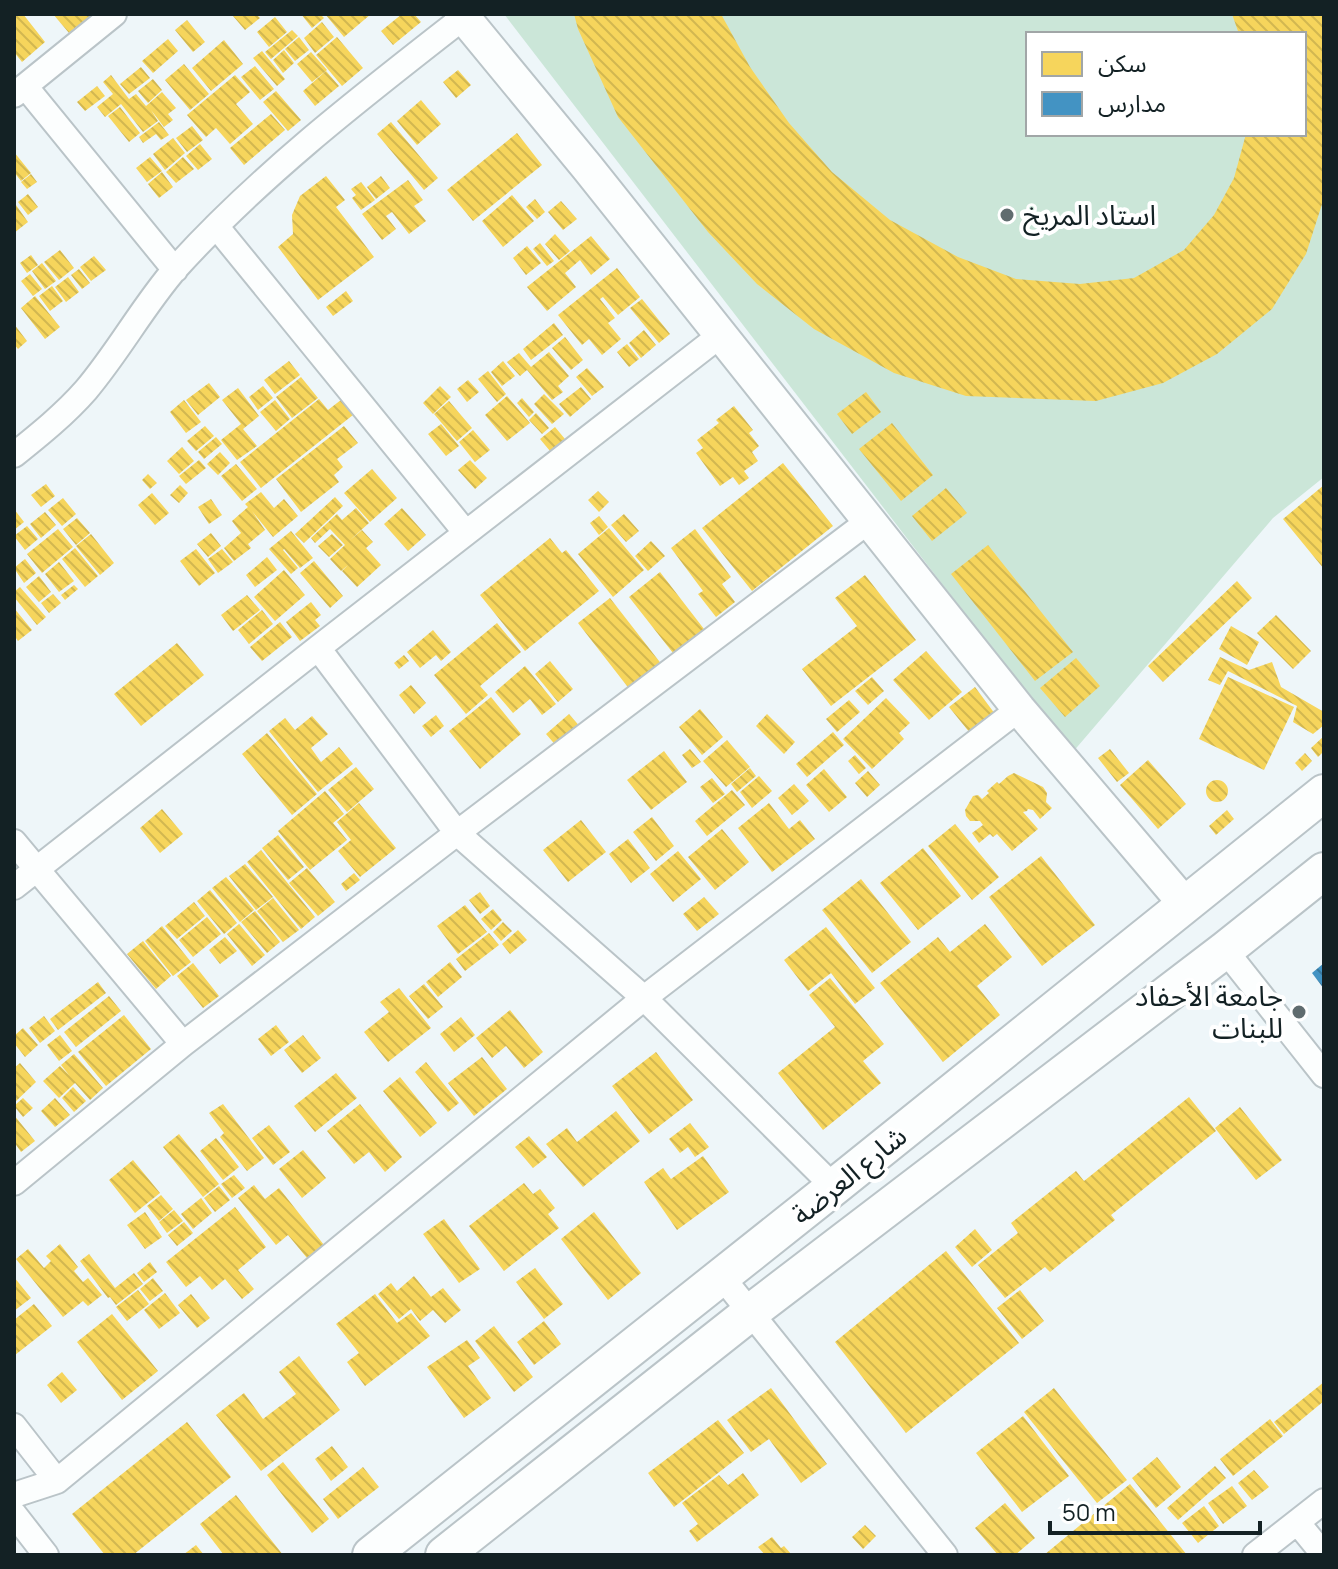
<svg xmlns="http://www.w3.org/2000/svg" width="1338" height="1569" viewBox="0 0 1338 1569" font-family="Manrope,'Noto Sans Arabic',sans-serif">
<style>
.garden{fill:#cbe6d8;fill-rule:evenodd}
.homes{fill:url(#homes-back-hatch)}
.schools{fill:url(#schools-back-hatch)}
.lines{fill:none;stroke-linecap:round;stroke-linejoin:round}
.street-casing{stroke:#bac4c8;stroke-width:28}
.secondary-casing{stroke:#bac4c8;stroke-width:36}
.primary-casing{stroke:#bac4c8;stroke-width:40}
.street{stroke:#fcfefe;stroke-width:24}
.secondary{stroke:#fcfefe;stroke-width:32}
.primary{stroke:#fcfefe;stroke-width:36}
.poi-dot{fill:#606c6f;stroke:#fff;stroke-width:3}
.labels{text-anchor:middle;stroke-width:8;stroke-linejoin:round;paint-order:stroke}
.poi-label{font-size:28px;fill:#132124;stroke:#fff;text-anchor:start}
.street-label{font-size:28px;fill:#132124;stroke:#fff}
</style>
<defs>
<pattern id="homes-back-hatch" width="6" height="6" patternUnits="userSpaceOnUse" patternTransform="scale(2)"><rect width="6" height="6" fill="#f6d55c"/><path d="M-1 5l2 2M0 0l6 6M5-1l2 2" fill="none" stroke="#d2b750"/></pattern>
<pattern id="schools-back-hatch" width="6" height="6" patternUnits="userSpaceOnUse" patternTransform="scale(2)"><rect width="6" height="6" fill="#4393c3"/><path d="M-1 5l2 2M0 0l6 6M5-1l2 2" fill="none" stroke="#37789e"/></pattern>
</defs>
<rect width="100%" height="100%" fill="#eef6f9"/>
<path class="garden" d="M504 14H1324V477L1273 518 1072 753ZM1028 34H1304V134H1028Z"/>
<path class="homes" d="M17 14H23L45 42 22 62 14 52V16Z
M53 14H88L90 16 69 33Z
M235 14H256L260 18 245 30 233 16Z
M301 14H320L324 18 312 28Z
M325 14H371L344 37Z
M402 14H414L421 22 393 45 381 31Z
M574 14H721L750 67 789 123 832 172 890 220 958 257 1016 279 1080 284 1134 278 1184 250 1214 215 1234 178 1246 134H1304V34H1239L1232 14H1324V198L1306 254 1272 309 1217 354 1163 383 1096 401 966 396 894 373 814 329 757 284 708 232 618 117 578 29Z
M275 17 287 32 269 47 257 32Z
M187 20 205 42 193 52 175 30Z
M322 22 334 37 315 53 304 38Z
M292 30 298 36 271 59 265 52Z
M299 37 309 50 295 61 285 49Z
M337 37 363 68 342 86 316 55Z
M168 39 178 51 153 73 142 61Z
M224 40 243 64 211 91 192 68Z
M284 50 294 63 283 73 273 60Z
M262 51 285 79 277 86 253 58Z
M311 52 327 70 312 82 297 64Z
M184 64 209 94 190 110 165 80Z
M255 66 274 89 260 100 241 77Z
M141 67 150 78 129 94 120 84Z
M458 70 471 85 456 98 443 82Z
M326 71 339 86 315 106 303 91Z
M111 75 129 99 136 94 146 106 162 92 176 108 168 114 173 120 164 127 151 110 158 121 143 132 121 104 105 117 97 107 113 94 103 82Z
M235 75 250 92 236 104 253 124 230 144 216 128 206 137 187 115Z
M153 79 162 90 148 103 138 91Z
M97 86 105 96 85 111 77 102Z
M276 91 301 120 288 131 263 102Z
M421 100 441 124 417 145 397 121Z
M120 107 140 133 129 142 108 116Z
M271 114 285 130 244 165 230 148Z
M159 122 169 135 161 140 156 134 143 143 139 137Z
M391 122 438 178 424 190 377 134Z
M192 126 203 140 187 152 176 138Z
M517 133 542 165 473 221 447 190Z
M173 138 185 153 165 170 153 154Z
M200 144 212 159 198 170 186 156Z
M14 152 31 173 21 181 14 172Z
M150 157 162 171 147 182 136 168Z
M183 157 194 169 176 183 166 172Z
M162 172 173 187 159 198 148 184Z
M31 174 37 182 27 189 21 182Z
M326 176 345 200 336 207 374 257 318 300 278 247 293 234 292 215 300 196Z
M381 176 390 188 376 199 367 187Z
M408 180 423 200 414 206 426 221 409 234 392 212 386 216 396 229 382 240 362 214Z
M361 182 375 200 361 210 352 198 356 195 351 189Z
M28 194 38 207 28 215 18 202Z
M512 195 534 221 503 247 482 221Z
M535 199 545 212 537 219 526 207Z
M561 201 577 219 563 230 548 212Z
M16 205 28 222 14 233V207Z
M555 234 570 251 559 260 545 244Z
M591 236 610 259 591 275 580 260 565 273 576 287 547 311 527 287Z
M540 243 554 261 547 266 533 249Z
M527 246 541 263 526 275 513 258Z
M60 250 74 268 59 280 44 262Z
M31 255 38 265 27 273 20 263Z
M94 256 106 270 91 281 80 267Z
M42 263 56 281 45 289 32 271Z
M617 268 640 297 618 315 603 297 600 299 615 318 608 323 621 339 602 355 589 339 582 345 558 315Z
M79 269 90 283 82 289 71 275Z
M30 274 42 289 33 296 21 281Z
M68 277 79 292 66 302 55 287Z
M52 286 63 301 50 311 39 296Z
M346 291 353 301 333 316 326 307Z
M35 296 60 327 45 339 21 308Z
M642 299 670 334 659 343 630 308Z
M554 323 563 335 531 360 523 349Z
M14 324 27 341 18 349 14 344Z
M644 330 656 345 641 358 629 343Z
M565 337 583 360 571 370 552 348Z
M627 344 639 359 629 367 617 352Z
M549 352 569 376 558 386 563 392 552 400 527 370 520 376 507 362 519 353 531 367Z
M289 361 300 375 275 394 264 380Z
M503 361 515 376 502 386 491 372Z
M587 368 604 387 592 396 576 377Z
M488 371 506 394 497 402 478 379Z
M301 377 318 398 292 418 276 397Z
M468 380 479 392 467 402 457 389Z
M209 383 220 397 198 415 186 400Z
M263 386 273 398 258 410 249 397Z
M440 386 451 397 433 414 423 403Z
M581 387 591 399 570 417 559 404Z
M238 388 259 416 243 429 257 446 237 460 221 440 241 424 222 400Z
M866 392 881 412 852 434 837 414Z
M544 394 564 414 552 424 534 404Z
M346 396 358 411 261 488 240 462 319 399 328 410Z
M507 396 530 423 507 441 485 415Z
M522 398 534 412 529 417 517 403Z
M184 400 201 422 186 433 170 412Z
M275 400 290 419 276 431 260 412Z
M449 401 472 428 457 441 434 414Z
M734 406 753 430 749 433 759 446 752 452 758 461 744 471 749 478 739 485 733 477 720 486 696 453 703 448 697 440 719 423 716 420Z
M536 413 549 428 542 434 529 420Z
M892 423 933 475 901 501 859 449Z
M441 424 459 446 446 456 428 434Z
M205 426 214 436 196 451 187 441Z
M344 426 358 443 337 459 343 467 334 475 339 482 301 512 276 479Z
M555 427 565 439 550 451 540 439Z
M473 430 490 450 475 462 459 442Z
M216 437 222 444 204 459 198 452Z
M182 447 194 461 179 474 167 461Z
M220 452 230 463 218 475 207 464Z
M199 460 206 468 186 484 179 476Z
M470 460 487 478 475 489 458 470Z
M783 463 833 526 752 591 702 528Z
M236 464 257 489 242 501 221 476Z
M372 469 397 498 370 522 344 493Z
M148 474 157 483 150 489 142 480Z
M46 484 55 496 41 507 31 495Z
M180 485 188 493 179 503 170 495Z
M1324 485V569L1283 519Z
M946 488 967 513 932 541 912 516Z
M598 491 609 502 599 512 588 500Z
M261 492 274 508 284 499 298 516 273 537 252 511 265 530 248 544 251 548 234 561 224 548 241 533 232 521 248 507 245 504Z
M152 493 169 513 155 525 138 505Z
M335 497 343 506 304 543 295 534Z
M63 498 76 514 62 526 48 510Z
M211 499 222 515 209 524 198 507Z
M356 508 369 523 349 541 362 530 373 542 366 548 381 565 357 587 342 571 348 565 341 571 330 559 345 545 330 529 315 543 311 538 337 514 342 520Z
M402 508 426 535 408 551 384 524Z
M14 509 24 522 14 530Z
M45 512 56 525 41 538 30 524Z
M624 514 639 531 626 542 611 525Z
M599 516 608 527 599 535 590 523Z
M77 518 90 533 76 545 63 529Z
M27 526 38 539 25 550 14 536Z
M609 528 644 570 613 597 578 554Z
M58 529 73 547 42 573 27 554Z
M695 529 731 577 722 584 735 602 716 617 698 594 703 591 671 548Z
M291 531 313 558 300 568 284 549 283 550 298 568 291 574 269 549Z
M211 533 221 546 208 557 197 544Z
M91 534 114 563 100 575 76 546Z
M332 534 343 545 329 557 318 546Z
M550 538 562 553 566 550 599 591 525 651 480 595Z
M651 541 665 556 648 571 635 556Z
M988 545 1073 652 1035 681 951 574Z
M75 548 98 576 85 587 62 559Z
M196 549 215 573 199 586 180 561Z
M222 549 233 562 218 573 208 559Z
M267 557 277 570 255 587 246 575Z
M25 559 36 573 24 583 14 568Z
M314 561 343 596 330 608 300 573Z
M59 562 74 581 59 592 45 574Z
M284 570 305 595 275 621 254 597Z
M660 572 704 629 673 653 629 597Z
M865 575 916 640 831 706 802 669 857 626 835 598Z
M39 576 51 592 39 602 26 587Z
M1237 581 1252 598 1163 682 1148 666Z
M74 585 78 589 65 600 61 595Z
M20 587 46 617 37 625 14 597V592Z
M53 594 61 603 49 613 41 603Z
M247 595 260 610 233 631 221 615Z
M610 598 666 670 634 695 578 623Z
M311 602 321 615 315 620 320 626 300 641 286 622Z
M14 608 32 630 18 641 14 635Z
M262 610 273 624 249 644 238 630Z
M1276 615 1311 651 1293 669 1257 633Z
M280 622 292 637 262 661 250 647Z
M497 623 521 652 480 686 488 695 466 714 434 675Z
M1231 626 1259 642 1247 665 1219 649Z
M433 630 451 652 441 661 436 655 420 668 407 652Z
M177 643 204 675 141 726 114 694Z
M926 651 962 692 929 720 893 680Z
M404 655 409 661 399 669 394 663Z
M1220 657 1249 670 1272 662 1281 687 1324 712V725L1313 734 1293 722 1297 706 1228 671 1220 685 1208 680Z
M1076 658 1100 686 1065 717 1040 688Z
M550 661 573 689 558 702 535 674Z
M525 666 556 704 542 715 530 699 513 713 495 692Z
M872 677 884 691 868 705 855 691Z
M1228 677 1294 707 1264 770 1199 739Z
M411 685 426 703 414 714 399 695Z
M975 687 995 714 970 733 949 707Z
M491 697 521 734 480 769 449 731Z
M886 698 910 723 899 733 904 739 872 769 843 739Z
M849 700 860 712 837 732 826 719Z
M700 709 723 737 702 755 679 727Z
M569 714 582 729 558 748 546 734Z
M767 714 795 742 784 754 756 726Z
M436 715 444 726 431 737 422 726Z
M312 716 328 734 311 748 321 762 339 747 353 764 318 792 269 731 285 718 295 730Z
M833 732 844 745 807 777 796 764Z
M267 733 317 794 292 815 242 754Z
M1324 736V751L1318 757 1311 748Z
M727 740 750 767 726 787 703 761Z
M690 749 701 762 692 768 682 755Z
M1110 749 1129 773 1117 782 1098 758Z
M664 751 687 782 651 810 627 780Z
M1305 753 1312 761 1302 771 1295 763Z
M855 755 866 768 859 774 848 761Z
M1148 760 1186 804 1158 829 1120 785Z
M356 767 374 789 347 812 328 790Z
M750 768 756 776 737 792 731 784Z
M824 769 847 797 829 812 806 785Z
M868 771 880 785 867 797 855 783Z
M1014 773 1043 787 1047 793 1046 802 1052 808 1040 819 1033 810 1028 809 1027 811 1023 812 1038 829 1012 851 997 834 993 837 990 834 979 843 972 833 983 825 980 821H970L966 816 965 810 973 796 978 795 982 799 989 793 987 791 997 782 999 784 1008 776Z
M759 776 772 791 752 808 740 792Z
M712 778 725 794 713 803 700 787Z
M1206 791a11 11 0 1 1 22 0a11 11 0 1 1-22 0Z
M794 784 809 801 792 815 778 798Z
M732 790 745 805 707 836 695 821Z
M325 791 344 814 333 823 347 840 310 870 278 831Z
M359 803 396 848 360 877 338 851 351 840 337 822Z
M769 803 789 829 800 820 815 839 772 872 738 828Z
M162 809 183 834 160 853 140 828Z
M1227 810 1234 819 1216 835 1209 826Z
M652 817 674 846 656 861 633 832Z
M581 820 606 852 568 882 543 850Z
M955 824 999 877 972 900 928 846Z
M722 829 749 862 715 890 688 857Z
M278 835 304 867 288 880 262 848Z
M628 839 650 868 631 883 609 854Z
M923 848 961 896 918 930 880 883Z
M261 850 315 917 301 929 247 862Z
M678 851 701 879 673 902 650 874Z
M1041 856 1095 925 1042 966 989 897Z
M245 864 273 897 256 910 229 876Z
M307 868 335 902 318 916 289 883Z
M354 873 360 880 346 891 341 884Z
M226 877 254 910 240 922 212 888Z
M861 879 911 942 872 973 822 910Z
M210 890 237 923 224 934 197 901Z
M480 892 490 906 480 914 469 900Z
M704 897 719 914 697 931 683 914Z
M273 898 299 930 283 942 257 911Z
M194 902 205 916 177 939 165 926Z
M465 905 487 932 458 954 437 926Z
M493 909 502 920 491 930 481 919Z
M255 911 280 942 267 953 241 922Z
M207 917 221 934 193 957 179 940Z
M503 922 512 931 501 941 493 932Z
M239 924 265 955 252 966 227 934Z
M985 924 1012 957 977 986 1000 1015 943 1062 880 983 938 937 950 952Z
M162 926 191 962 173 976 145 941Z
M826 927 875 988 855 1004 831 973 808 991 784 960Z
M518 930 527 940 510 954 502 944Z
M489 933 499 945 465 971 456 959Z
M225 937 237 951 220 964 209 950Z
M143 941 171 976 156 989 127 954Z
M450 962 462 977 438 997 426 982Z
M193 963 219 996 203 1008 177 976Z
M830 978 884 1044 863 1061 881 1083 823 1130 778 1073 835 1027 809 995Z
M98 982 106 993 58 1030 50 1019Z
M424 984 443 1007 428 1019 409 996Z
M399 988 431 1028 388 1062 364 1032 389 1012 380 1002Z
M109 996 121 1011 76 1047 64 1032Z
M510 1010 543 1052 524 1068 506 1046 492 1058 476 1038Z
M124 1015 151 1049 106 1086 78 1052Z
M44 1016 55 1031 40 1043 29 1028Z
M461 1017 475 1035 454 1052 440 1034Z
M276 1025 289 1042 271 1056 258 1039Z
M23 1028 38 1045 25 1057 14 1043V1036Z
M60 1035 72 1051 59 1061 47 1045Z
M303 1035 321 1058 302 1073 284 1050Z
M656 1052 693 1100 649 1134 612 1086Z
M74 1054 103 1088 90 1100 75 1083 59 1098 43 1081 60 1066 69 1075 61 1065Z
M482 1057 507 1089 474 1116 448 1083Z
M426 1062 459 1103 448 1112 415 1072Z
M20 1063 36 1082 14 1103V1068Z
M336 1073 357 1098 315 1132 294 1106Z
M400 1077 437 1123 420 1137 383 1091Z
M73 1087 86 1101 74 1112 62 1098Z
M1189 1097 1216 1131 1111 1215 1115 1220 1050 1272 1045 1267 1005 1298 978 1265 1018 1233 1011 1223 1076 1171 1084 1181Z
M23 1098 33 1108 23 1117 14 1106Z
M55 1098 70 1115 55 1127 41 1111Z
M223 1104 264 1158 247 1171 220 1137 224 1133 209 1113Z
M360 1104 402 1157 385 1172 369 1152 354 1164 327 1131Z
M1240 1107 1282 1160 1256 1180 1215 1128Z
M616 1111 640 1141 583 1187 546 1144 567 1128 577 1142Z
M14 1115 35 1141 21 1152 14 1142Z
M690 1123 709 1147 695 1157 688 1147 680 1153 669 1139Z
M269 1125 290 1152 273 1165 252 1138Z
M179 1134 219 1184 203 1197 163 1147Z
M529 1136 547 1157 533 1168 515 1147Z
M216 1138 239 1167 223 1180 200 1151Z
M303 1150 326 1178 302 1198 279 1169Z
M703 1156 729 1192 677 1230 644 1182 663 1168 671 1179Z
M133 1160 160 1193 135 1213 109 1180Z
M234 1175 245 1188 232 1198 221 1184Z
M524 1183 533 1194 540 1189 555 1208 548 1214 559 1228 504 1271 469 1226Z
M254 1185 265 1199 279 1188 324 1245 307 1258 288 1235 276 1245 238 1198Z
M219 1186 230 1200 215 1212 204 1198Z
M161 1195 173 1209 159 1221 147 1206Z
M201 1198 212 1213 193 1229 181 1214Z
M235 1207 266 1247 238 1270 254 1289 242 1299 225 1279 212 1290 200 1276 186 1287 166 1262Z
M174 1210 183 1221 167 1233 159 1222Z
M145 1212 162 1237 145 1249 127 1225Z
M594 1212 641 1273 608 1300 561 1239Z
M444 1219 480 1269 459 1283 423 1234Z
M184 1222 193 1233 177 1246 168 1235Z
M975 1229 992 1250 972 1267 955 1247Z
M60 1244 78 1267 74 1271 83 1282 88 1278 102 1295 88 1306 83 1301 63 1317 16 1259 28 1249 44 1268 51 1261 46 1256Z
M946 1251 1019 1343 906 1433 835 1342Z
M89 1254 115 1288 134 1273 143 1284 116 1305 110 1297 108 1298 80 1261Z
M150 1262 157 1272 144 1282 137 1273Z
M535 1268 563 1304 544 1319 516 1282Z
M414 1276 431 1297 443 1288 461 1310 445 1323 433 1310 420 1321 411 1309 399 1319 378 1294 391 1283 397 1291Z
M14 1277 31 1298 14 1311Z
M153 1278 163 1291 150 1301 140 1289Z
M138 1290 149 1304 127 1321 116 1307Z
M1020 1290 1044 1321 1022 1339 997 1308Z
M165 1293 180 1313 159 1329 144 1310Z
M191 1294 210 1318 197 1328 178 1305Z
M375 1294 397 1323 411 1313 430 1336 365 1386 347 1362 359 1353 336 1324Z
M34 1304 52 1326 15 1355 14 1320Z
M112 1314 158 1371 122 1400 77 1342Z
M544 1321 561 1344 534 1365 517 1342Z
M494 1326 533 1377 514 1392 475 1341Z
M467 1340 480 1358 468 1366 491 1398 464 1418 427 1367Z
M299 1356 340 1410 261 1471 216 1415 244 1393 263 1419 296 1394 279 1372Z
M62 1372 77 1390 61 1403 47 1385Z
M1324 1382V1401L1284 1434 1274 1422Z
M771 1388 827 1464 801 1483 769 1439 751 1452 727 1420Z
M1054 1388 1127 1480 1097 1503 1024 1412Z
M1023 1416 1069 1476 1022 1512 976 1453Z
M1270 1419 1283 1436 1233 1476 1220 1459Z
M718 1420 744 1453 674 1507 648 1473Z
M187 1422 231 1477 133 1555H105L72 1514Z
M332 1446 348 1467 331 1481 315 1459Z
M1157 1457 1181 1487 1156 1508 1132 1478Z
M283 1462 329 1519 312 1533 267 1475Z
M1215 1466 1226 1478 1178 1520 1167 1508Z
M363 1467 379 1487 338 1519 323 1499Z
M1254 1470 1269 1487 1252 1500 1238 1483Z
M743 1473 759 1495 697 1542 689 1531 698 1524 682 1503 719 1475 728 1485Z
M1130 1484 1187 1555H1044Z
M1232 1486 1247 1506 1223 1524 1208 1503Z
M236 1495 283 1555H224L200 1524Z
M1005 1503 1035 1538 1015 1555H998L975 1528Z
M1204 1506 1219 1526 1198 1543 1182 1523Z
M865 1525 876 1536 863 1549 852 1537Z
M772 1537 781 1548 784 1546 792 1555H765L758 1547Z
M196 1545 204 1555H183Z"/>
<path class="schools" d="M1324 963V989L1312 973Z"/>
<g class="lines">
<g class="street-casing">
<path id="street" d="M25 86 175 270
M14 95 114 14
M216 226 466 533
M14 455C39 435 65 414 86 390 119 351 143 306 176 268 261 174 364 95 464 17
M318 648 457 833 644 998 834 1187
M14 842 183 1044
M14 887 318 648 722 334
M1225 950 1324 1075
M14 1183 183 1044 457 833 870 520
M722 1277 945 1555
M14 1426 57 1481
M14 1495 57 1481 644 998 1019 709
M14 1514 46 1555
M1297 1522 1324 1555
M1255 1555 1324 1501"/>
</g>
<g class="secondary-casing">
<path id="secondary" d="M461 14 587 167 1019 709 1185 904"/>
</g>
<g class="primary-casing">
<path id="primary" d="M371 1555 834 1187 1324 793
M444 1555 751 1312 1225 950 1324 871"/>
</g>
<use href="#street" class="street"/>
<use href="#secondary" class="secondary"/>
<use href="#primary" class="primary"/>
</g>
<g class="poi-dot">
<circle cx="1007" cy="215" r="8"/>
<circle cx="1299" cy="1012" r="8"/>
</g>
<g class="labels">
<g class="poi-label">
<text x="1023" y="225">استاد المريخ</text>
<text x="1283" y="1006" text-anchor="end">جامعة الأحفاد<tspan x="1283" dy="32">للبنات</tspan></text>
</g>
<g class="street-label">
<text transform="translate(849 1175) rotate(-39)" y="10">شارع العرضة</text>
</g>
</g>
<rect width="1338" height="1569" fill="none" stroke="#132124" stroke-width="32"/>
<rect x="1026" y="32" width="280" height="104" fill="#ffffff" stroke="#a1a6a7" stroke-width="2"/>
<rect x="1042" y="52" width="40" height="24" fill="#f6d55c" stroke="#a1a6a7" stroke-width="2"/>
<text x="1098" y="72" font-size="24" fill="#132124">سكن</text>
<rect x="1042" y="92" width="40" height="24" fill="#4393c3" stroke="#a1a6a7" stroke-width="2"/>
<text x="1098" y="112" font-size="24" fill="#132124">مدارس</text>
<path d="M1050 1521v12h210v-12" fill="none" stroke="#132124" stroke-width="4"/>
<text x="1062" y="1521" font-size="24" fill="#132124" stroke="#ffffff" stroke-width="6" paint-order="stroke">50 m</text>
</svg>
